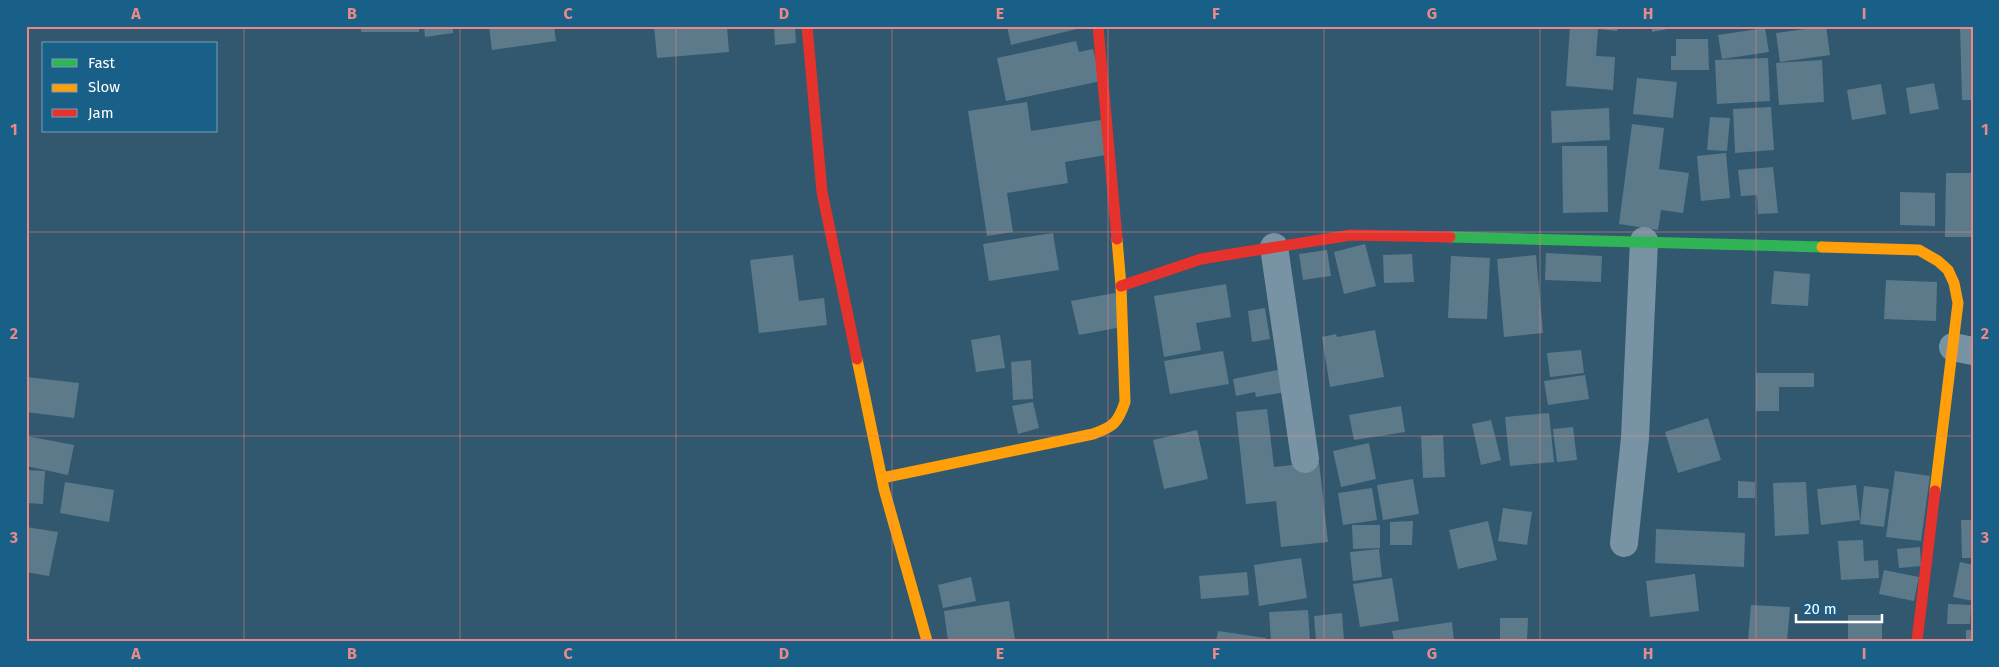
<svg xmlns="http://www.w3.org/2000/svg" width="1999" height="667" viewBox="0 0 1999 667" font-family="'Fira Sans',sans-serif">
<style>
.building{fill:#5d7a8a}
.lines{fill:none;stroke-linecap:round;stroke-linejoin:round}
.street{stroke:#7894a4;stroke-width:28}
.fast{stroke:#30b455;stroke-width:11}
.slow{stroke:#ff9f0a;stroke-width:11}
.jam{stroke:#e5322d;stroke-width:11}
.grid{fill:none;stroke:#e88989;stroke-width:1;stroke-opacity:0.55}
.neatline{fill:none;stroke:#e88989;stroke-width:2}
.grid-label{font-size:16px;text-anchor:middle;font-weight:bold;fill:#e88989}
</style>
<rect width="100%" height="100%" fill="#31586e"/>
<path class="building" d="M361 26H419V32H361Z
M424 26H453V33L425 37Z
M489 26H554L556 41 492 50Z
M654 26H727L729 52 657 58Z
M774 26H795L796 43 775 45Z
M1007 26H1085V27L1011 45Z
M1570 26H1618L1617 31 1598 29 1596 56 1615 57 1613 90 1566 86Z
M1652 26H1678V27L1652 32Z
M1826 26 1830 55 1780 62 1776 33Z
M1960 26H1973V100H1962Z
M1765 28 1769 52 1722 59 1718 35Z
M1676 39H1708L1709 70H1671V56H1676Z
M1076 41 1079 52 1093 49 1101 81 1006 101 997 58Z
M1768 58 1770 101 1717 104 1715 60Z
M1822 60 1824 102 1779 105 1776 63Z
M1637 78 1677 82 1673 118 1633 114Z
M1934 83 1939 109 1910 114 1906 88Z
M1881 84 1886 114 1852 120 1847 90Z
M1027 102 1031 131 1101 120 1106 155 1065 162 1068 183 1007 193 1013 232 987 236 968 111Z
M1771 107 1774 150 1735 153 1733 109Z
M1609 108 1610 140 1552 143 1551 111Z
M1710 117 1730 118 1727 151 1707 150Z
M1632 124 1664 128 1659 169 1689 173 1683 213 1661 210 1658 230 1619 224Z
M1562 146H1607L1608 212 1563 213Z
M1726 153 1730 198 1701 201 1697 156Z
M1773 167 1778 213 1758 214 1757 195 1741 196 1738 170Z
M1946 173H1973V237H1945Z
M1900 192 1935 193V226L1900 225Z
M1053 233 1059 270 989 281 983 244Z
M1365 244 1376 286 1344 294 1334 252Z
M1327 250 1331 276 1303 280 1299 254Z
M1546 253 1602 256 1601 282 1545 280Z
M1412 254 1414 282 1384 283 1383 255Z
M793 255 799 301 824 298 827 325 759 333 750 260Z
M1536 255 1543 333 1504 337 1497 259Z
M1451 256 1490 258 1487 319 1448 318Z
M1774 271 1810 274 1808 306 1771 304Z
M1886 280 1937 282 1936 321 1884 319Z
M1226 284 1231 317 1196 323 1201 350 1164 357 1154 296Z
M1115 293 1122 327 1079 335 1071 301Z
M1265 308 1270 339 1252 342 1248 311Z
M1375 330 1384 377 1330 387 1322 337 1336 334 1337 337Z
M1000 335 1005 368 976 372 971 340Z
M1581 350 1584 373 1550 377 1547 353Z
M1223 351 1229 384 1170 394 1164 361Z
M1031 360 1033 399 1013 400 1011 362Z
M1282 369 1286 392 1256 397 1255 392 1236 396 1233 379Z
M1756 373H1814V387H1779V411H1756Z
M1585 375 1589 399 1548 405 1544 381Z
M26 377 79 383 74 418 26 412Z
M1033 402 1039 428 1018 434 1012 406Z
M1401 406 1405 432 1354 440 1349 415Z
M1267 409 1274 467 1319 462 1328 542 1281 547 1276 501 1246 504 1236 412Z
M1549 413 1554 462 1510 466 1505 417Z
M1708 418 1721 460 1678 473 1665 432Z
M1491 420 1501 460 1481 465 1472 424Z
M1573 427 1577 460 1557 462 1553 429Z
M1197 430 1208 479 1164 489 1153 440Z
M1443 435 1445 477 1423 478 1421 436Z
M26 436 74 445 68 475 26 466Z
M1369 443 1376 479 1341 487 1333 451Z
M26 470 45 471 43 504 26 503Z
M1895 471 1930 476 1921 541 1886 537Z
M1413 479 1419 514 1383 520 1377 485Z
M1738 481 1755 482V498H1738Z
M65 482 114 490 109 522 60 513Z
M1806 482 1809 534 1775 536 1773 483Z
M1856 485 1860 520 1821 525 1817 489Z
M1864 486 1889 489 1884 527 1860 524Z
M1372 488 1377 520 1343 525 1338 493Z
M1503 508 1532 512 1527 545 1498 541Z
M1961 520H1973V558H1962Z
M1413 521 1412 545H1390V522Z
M1488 521 1497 560 1458 569 1449 530Z
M1352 525H1380V548L1353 549Z
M26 527 58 532 49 576 26 572Z
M1656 529 1745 533 1744 567 1655 563Z
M1863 540 1864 561 1878 560 1879 578 1841 580 1838 541Z
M1920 547 1921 566 1899 568 1897 549Z
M1379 549 1382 577 1353 581 1350 552Z
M1301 558 1307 598 1259 606 1254 565Z
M1960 562 1973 565V601L1953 597Z
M1884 570 1919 577 1914 601 1879 594Z
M1247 572 1249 595 1201 599 1199 576Z
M1695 574 1699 611 1650 617 1646 581Z
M971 577 976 601 943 608 938 585Z
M1392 578 1399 621 1360 627 1353 584Z
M1009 601 1015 640 948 641 944 611Z
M1948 604 1971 605 1970 624H1947Z
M1751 605 1790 607 1787 641H1748Z
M1308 610 1310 640 1271 641 1269 612Z
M1342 613 1344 641H1316L1314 616Z
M1848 615H1882V641H1848Z
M1500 618H1528L1527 641H1500Z
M1452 622 1454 641H1394L1392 631Z
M1966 630H1973V641H1966Z
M1218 631 1266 638 1265 641H1216Z"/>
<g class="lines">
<path class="street" d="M1274 247 1305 459
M1953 347 1973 351
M1624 543 1635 438 1644 241"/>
<path class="fast" d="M1450 237 1822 247"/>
<path class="slow" d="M1822 247 1919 250 1938 261 1948 270 1954 283 1958 303 1935 491
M857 359 884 489 927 641
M882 478 1093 434C1113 427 1118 423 1125 402L1121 286 1117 239"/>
<path class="jam" d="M807 26 822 192 857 359
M1098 26 1117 239
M1121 286 1201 259 1351 235 1450 237
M1917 641 1935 491"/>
</g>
<path class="grid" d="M244 26V641M460 26V641M676 26V641M892 26V641M1108 26V641M1324 26V641M1540 26V641M1756 26V641M26 232H1973M26 436H1973"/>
<rect width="1999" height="667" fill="none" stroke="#186087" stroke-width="55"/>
<rect x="42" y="42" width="175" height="90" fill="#186087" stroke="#74a0b7"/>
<rect x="52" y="59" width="25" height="8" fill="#30b455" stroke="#74a0b7"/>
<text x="88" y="68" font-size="15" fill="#ffffff">Fast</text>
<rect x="52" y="84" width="25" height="8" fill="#ff9f0a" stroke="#74a0b7"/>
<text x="88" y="92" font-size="15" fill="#ffffff">Slow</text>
<rect x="52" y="109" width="25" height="8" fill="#e5322d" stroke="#74a0b7"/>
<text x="88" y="118" font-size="15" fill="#ffffff">Jam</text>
<path d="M1796 614v8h86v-8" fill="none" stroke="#ffffff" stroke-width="2.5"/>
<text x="1804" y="614" font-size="15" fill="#ffffff" stroke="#186087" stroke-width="4" paint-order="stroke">20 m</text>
<rect x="28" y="28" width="1944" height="612" class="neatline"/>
<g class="grid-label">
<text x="136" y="19">A</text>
<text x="352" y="19">B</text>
<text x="568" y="19">C</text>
<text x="784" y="19">D</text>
<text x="1000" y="19">E</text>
<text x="1216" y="19">F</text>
<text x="1432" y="19">G</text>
<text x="1648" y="19">H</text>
<text x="1864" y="19">I</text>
<text x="14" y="135">1</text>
<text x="1985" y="135">1</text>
<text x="14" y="339">2</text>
<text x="1985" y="339">2</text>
<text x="14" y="543">3</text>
<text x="1985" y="543">3</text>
<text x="136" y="659">A</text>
<text x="352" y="659">B</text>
<text x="568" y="659">C</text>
<text x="784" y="659">D</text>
<text x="1000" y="659">E</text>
<text x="1216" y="659">F</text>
<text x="1432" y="659">G</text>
<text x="1648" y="659">H</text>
<text x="1864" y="659">I</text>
</g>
</svg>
